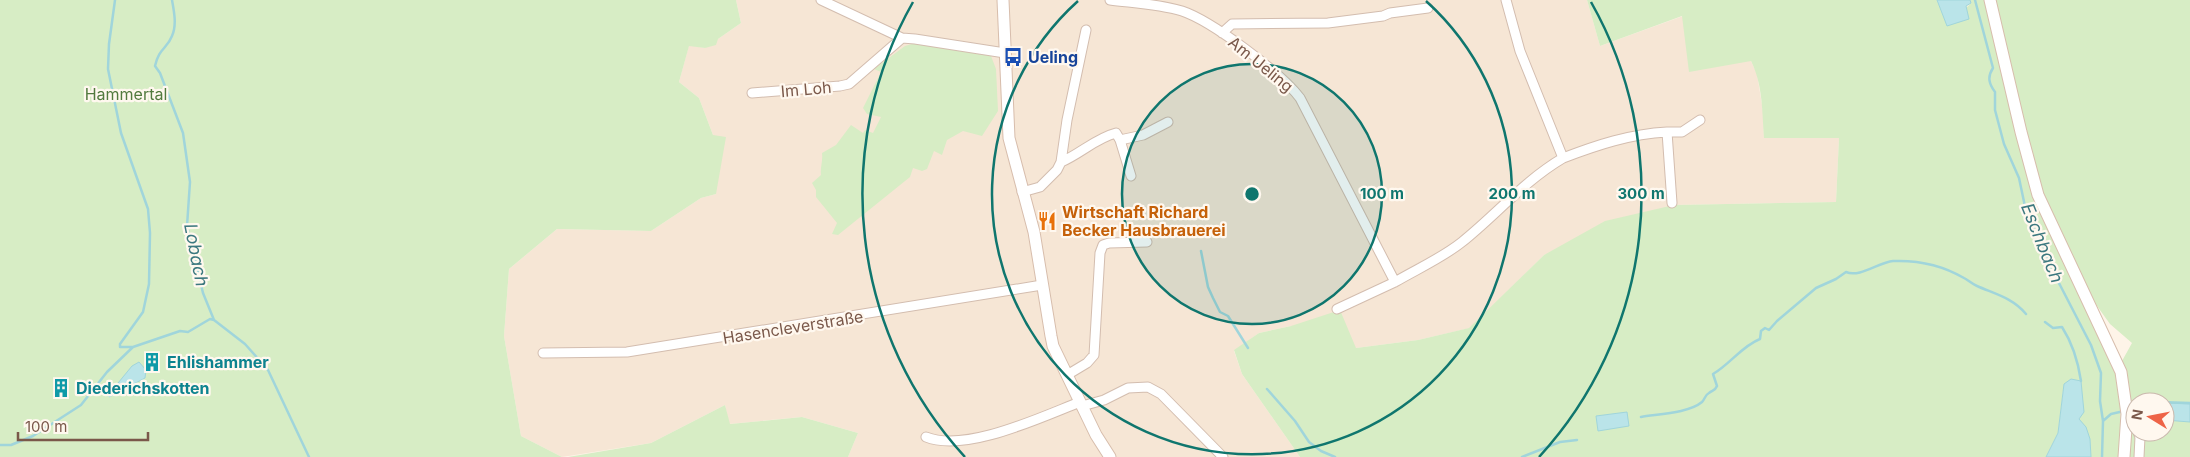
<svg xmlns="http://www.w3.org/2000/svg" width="2190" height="457" viewBox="0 0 2190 457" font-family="Inter,sans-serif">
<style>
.residential{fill:#f6e6d5}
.green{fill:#d7edc5;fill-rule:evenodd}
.water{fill:#bae4e9;stroke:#a0d5db}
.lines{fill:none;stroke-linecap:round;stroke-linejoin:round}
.stream{stroke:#a0d5db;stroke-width:2.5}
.street-casing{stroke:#d3bdaf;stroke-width:11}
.secondary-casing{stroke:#d7bdac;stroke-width:13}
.street{stroke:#fff;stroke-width:9}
.secondary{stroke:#fff;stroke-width:11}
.ring{fill:none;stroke:#0f766e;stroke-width:2.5}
.labels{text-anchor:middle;stroke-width:4.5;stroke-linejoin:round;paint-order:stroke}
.transit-label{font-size:16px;font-weight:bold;fill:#164399;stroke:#fff8ef;text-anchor:start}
.street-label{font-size:16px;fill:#7a584a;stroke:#fff8ef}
.park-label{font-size:16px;fill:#527a3e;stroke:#fff8ef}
.food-label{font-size:16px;font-weight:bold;fill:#c56008;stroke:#fff8ef;text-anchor:start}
.culture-label{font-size:16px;font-weight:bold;fill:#0d838f;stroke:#fff8ef;text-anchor:start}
.water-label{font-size:18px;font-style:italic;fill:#3c787f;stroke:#fff8ef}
.centre{fill:#0f766e;stroke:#fff8ef;stroke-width:2.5}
.ring-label{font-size:15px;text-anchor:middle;font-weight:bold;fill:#0f766e;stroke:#fff8ef;stroke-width:4.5;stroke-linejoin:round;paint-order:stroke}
</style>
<rect width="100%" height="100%" fill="#fef4e8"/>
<path class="residential" d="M736 0H1587L1600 46 1683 16 1751 61 1757 74 1763 111 1764 138H1839L1836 202 1674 205 1544 255 1470 328 1418 340 1356 348 1291 326 1259 333 1234 351 1242 374 1300 457H848L858 433 802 417 729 424 725 405 651 443 562 457 521 436 504 336 509 269 557 229 651 231 701 198 716 194 713 135 699 98 679 82 689 45 705 48 741 23Z"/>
<path class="green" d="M0 0H736L741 23 718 39 716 45 705 48 689 46 679 82 699 98 713 135 726 137 716 194 701 198 651 231 557 229 509 269 504 336 521 436 562 457H0Z
M1587 0H1937L1948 26 1971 3 1970 0H1985L2039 210 2116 374C2121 402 2122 429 2119 457H2091C2090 444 2091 431 2080 422V415L2063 391 2058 433 2046 457H1300L1242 374 1234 350 1259 333 1291 326 1340 310 1356 348 1418 340 1469 328 1544 255 1605 221 1674 205 1836 202 1839 138H1764C1762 112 1763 85 1751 61L1689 72 1682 16 1600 46Z
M1995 0H2190V457H2128L2127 379 2122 361 2132 343 2110 324 2092 299 2047 207 2028 142ZM2135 402H2165V432H2135Z
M915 43 991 56 996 69 998 111 982 136 963 131 947 140 942 155 934 151 927 169 922 171 913 168 910 177 838 235 832 234 837 223 816 197V190L812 183 821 175C820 167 823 162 822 153L836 145 851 125 863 133 865 130 873 133 881 117 867 114 863 108 881 72 874 69 905 46Z
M725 405 730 424 802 417 858 433 848 457H568L651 443Z"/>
<path class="water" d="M1937 0H1970L1971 3 1966 6 1969 19 1947 26Z
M139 362 146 370 145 378 109 397V394L132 366Z
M2071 379 2081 381 2084 412 2079 419 2086 427 2090 439 2091 457H2046L2058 433 2064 384Z
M2165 403 2190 404V422L2165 420Z
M1627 412 1629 426 1598 431 1596 416Z"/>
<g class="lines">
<path class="stream" d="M115 0 109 44 108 69 121 133 148 209 150 233 149 284 143 312 120 344V347H133
M172 0C174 11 177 25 172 36 167 49 159 48 155 66L160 73 183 133 190 182 187 226 203 293 214 320 245 344 268 370 309 457
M1975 0 1993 68C1987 77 1989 84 1995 92V110L2004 144 2019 178 2027 216 2046 252 2049 267 2060 285 2091 345 2101 373 2100 401 2103 421 2102 457
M1201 251 1208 287 1213 298 1220 312 1228 316 1248 348
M2045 322 2053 328 2062 327C2073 344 2078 361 2081 381
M1267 389 1295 421 1309 442 1321 451 1335 457
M2158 402 2190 403
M1641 417C1658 414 1689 413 1702 402 1705 399 1705 395 1709 393 1713 390 1715 391 1717 386L1713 374C1730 364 1742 346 1760 339L1761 331 1765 328 1769 330 1777 321 1816 288 1836 279 1846 272C1860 278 1879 262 1893 261 1918 260 1942 265 1964 278 1968 280 1972 284 1977 286 1995 294 2013 298 2026 314
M2103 421 2111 414 2124 411
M0 445H11L33 436 81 405 107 372 133 347 180 331 188 332 210 319 214 320
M1522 457 1560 442 1577 440"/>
<g class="street-casing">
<path id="street" d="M821 0 902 38
M1110 0C1134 3 1159 4 1182 11 1212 21 1281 73 1300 98L1395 282C1417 269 1442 258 1462 242 1497 214 1524 181 1563 158L1520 51 1506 0
M1222 33 1232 24 1328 23 1383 16 1390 13 1428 8
M752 93 840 86 849 84 902 38 915 39 1005 53
M1667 132H1682L1700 120
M1120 140 1131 176
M1563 158C1597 145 1630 134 1667 132L1672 203
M1061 162C1080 154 1096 138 1116 133L1120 140 1143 135 1168 122
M1022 192 1040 187 1057 170 1061 162 1067 120 1086 30
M1337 309 1395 282
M543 353 627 352 1042 285
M1067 375 1087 363 1094 355 1100 253 1103 245 1109 243 1147 242
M1082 406 1104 400 1128 388 1148 387 1161 394 1223 457
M2138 432 2140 437 2139 457
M926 437C966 453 1041 417 1080 402"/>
</g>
<g class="secondary-casing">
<path id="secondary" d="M1003 0 1009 138 1034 232 1051 336 1053 346 1096 435 1110 457
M1990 0 2021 132 2038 195 2121 372 2127 414 2124 457"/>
</g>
<use href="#street" class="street"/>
<use href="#secondary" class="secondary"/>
</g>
<circle cx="1252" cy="194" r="130" fill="#0f766e" fill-opacity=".12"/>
<g class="ring">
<circle cx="1252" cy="194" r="130"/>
<path d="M1426 1A260 260 0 1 1 1078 1"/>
<path d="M965 457A389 389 0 0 1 913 2M1591 2A389 389 0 0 1 1539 457"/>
</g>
<defs>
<g id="bus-bare" transform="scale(1.5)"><path d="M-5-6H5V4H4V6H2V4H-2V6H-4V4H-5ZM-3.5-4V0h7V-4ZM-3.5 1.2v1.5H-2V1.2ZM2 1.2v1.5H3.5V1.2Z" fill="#1a4fb4" stroke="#fff8ef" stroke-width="2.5" paint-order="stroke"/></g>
<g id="restaurant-bare" transform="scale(1.5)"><path d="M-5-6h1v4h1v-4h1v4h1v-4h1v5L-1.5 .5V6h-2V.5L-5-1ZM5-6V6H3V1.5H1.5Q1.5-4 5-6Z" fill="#e8710a" stroke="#fff8ef" stroke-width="2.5" paint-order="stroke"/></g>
<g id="building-bare" transform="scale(1.5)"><path d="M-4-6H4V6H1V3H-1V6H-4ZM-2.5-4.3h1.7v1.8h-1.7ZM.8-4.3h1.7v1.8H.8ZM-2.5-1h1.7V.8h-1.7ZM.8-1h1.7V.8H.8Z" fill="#0f9aa8" stroke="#fff8ef" stroke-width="2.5" paint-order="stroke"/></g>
</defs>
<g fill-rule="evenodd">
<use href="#bus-bare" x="1013" y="57"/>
<use href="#restaurant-bare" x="1047" y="221"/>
<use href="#building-bare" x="152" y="362"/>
<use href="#building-bare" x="61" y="388"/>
</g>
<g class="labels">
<g class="transit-label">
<text x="1028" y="63">Ueling</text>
</g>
<g class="street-label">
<text transform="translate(1261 64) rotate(39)" y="6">Am Ueling</text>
<text transform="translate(806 89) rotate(-5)" y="6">Im Loh</text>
<text transform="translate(793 327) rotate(-9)" y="6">Hasencleverstraße</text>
</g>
<g class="park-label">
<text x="126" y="100">Hammertal</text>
</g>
<g class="food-label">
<text x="1062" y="218">Wirtschaft Richard<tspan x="1062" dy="18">Becker Hausbrauerei</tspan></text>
</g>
<g class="culture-label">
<text x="167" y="368">Ehlishammer</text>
<text x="76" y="394">Diederichskotten</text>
</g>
<g class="water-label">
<text transform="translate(2042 243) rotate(68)" y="6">Eschbach</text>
<text transform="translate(196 255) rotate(79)" y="6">Lobach</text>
</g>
</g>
<circle cx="1252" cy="194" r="8" class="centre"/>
<g class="ring-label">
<text x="1382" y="199">100 m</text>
<text x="1512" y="199">200 m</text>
<text x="1641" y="199">300 m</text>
</g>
<g transform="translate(2150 417) rotate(280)"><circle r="24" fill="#fff8ef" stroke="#cab8ad"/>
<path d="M0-4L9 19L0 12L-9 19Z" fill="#ee6447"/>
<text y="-8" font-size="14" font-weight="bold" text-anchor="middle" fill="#7a584a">N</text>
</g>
<path d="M18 432v8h130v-8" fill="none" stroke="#7a584a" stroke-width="2.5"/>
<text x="25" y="432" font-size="15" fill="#7a584a" stroke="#fff8ef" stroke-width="4" paint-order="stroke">100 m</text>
</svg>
